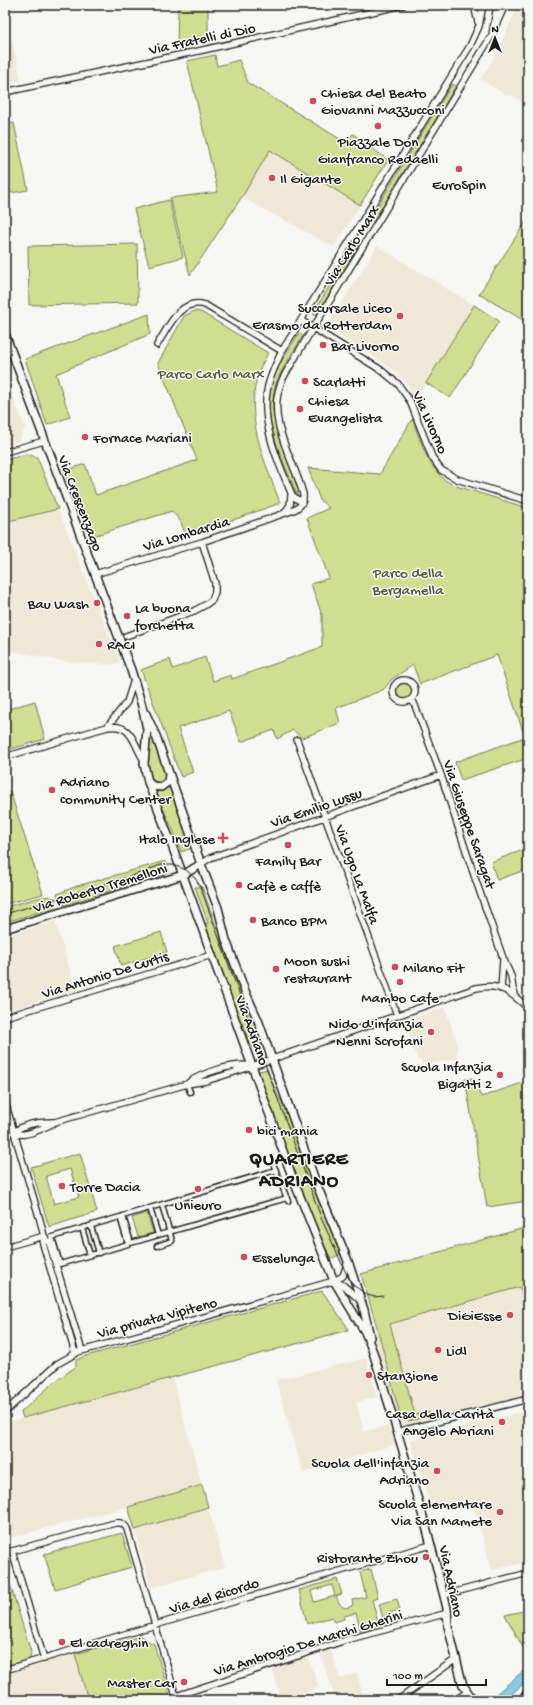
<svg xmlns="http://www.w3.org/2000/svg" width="533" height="1705" viewBox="0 0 533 1705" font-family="'Gochi Hand',sans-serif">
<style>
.built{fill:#f0e8d7}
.green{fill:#cfde91;stroke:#767d56;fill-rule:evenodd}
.water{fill:#84cce5;stroke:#5a8695}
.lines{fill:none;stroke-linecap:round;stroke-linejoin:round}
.pedestrian-casing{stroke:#1c1c1c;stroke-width:7}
.minor-casing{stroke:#1c1c1c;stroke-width:8}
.tertiary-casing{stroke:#1c1c1c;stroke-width:10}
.pedestrian{stroke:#f6f6f2;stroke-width:4}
.minor{stroke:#f6f6f2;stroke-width:5.5}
.tertiary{stroke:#f6f6f2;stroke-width:7}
.tram{stroke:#1c1c1c;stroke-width:1}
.poi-dot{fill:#d1495b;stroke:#f6f6f2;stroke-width:1.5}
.labels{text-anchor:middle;stroke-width:3;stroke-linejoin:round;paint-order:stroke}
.street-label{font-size:15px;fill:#1c1c1c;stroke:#f6f6f2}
.poi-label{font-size:15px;fill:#1c1c1c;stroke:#f6f6f2;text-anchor:start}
.park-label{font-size:15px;fill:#52563f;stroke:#f6f6f2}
.district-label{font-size:19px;font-weight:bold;letter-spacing:1px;fill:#1c1c1c;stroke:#f6f6f2}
</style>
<rect width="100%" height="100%" fill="#f6f6f2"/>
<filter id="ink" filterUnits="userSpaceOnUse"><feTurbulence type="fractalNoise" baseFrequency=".025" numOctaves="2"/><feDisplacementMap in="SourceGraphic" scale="8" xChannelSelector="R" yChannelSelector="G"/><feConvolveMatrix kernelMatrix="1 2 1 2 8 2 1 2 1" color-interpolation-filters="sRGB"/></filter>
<g filter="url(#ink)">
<path class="built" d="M519 5H528V106L512 95H506L480 79 493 60Z
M5 40H12L21 81 5 84Z
M270 150 360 205 334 247 241 197Z
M377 246 474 305 416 399 407 383 394 370 327 327Z
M7 381 25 428 19 441 5 445V382Z
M58 509 120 662 111 665 68 662 5 650V522Z
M55 921 76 990 5 1011V936Z
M445 1007 457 1043V1059L424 1065 421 1060H418L405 1021Z
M520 1287 528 1314V1399L397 1432 368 1331Z
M366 1358 377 1397 356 1402 364 1432 389 1425 395 1444 303 1473 276 1380Z
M172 1378 202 1485 116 1510 5 1539V1423Z
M528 1410V1562L492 1570 472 1500 432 1510 410 1440Z
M208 1507 225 1567 151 1588 135 1530Z
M329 1645 340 1679 357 1673 364 1700H347L345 1697 336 1700 318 1649Z
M73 1650 88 1700H5V1670Z
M307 1653 319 1687 281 1700 271 1664Z"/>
<path class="green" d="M178 5H208V39L177 45Z
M215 55 217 66 239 60 248 83 345 142 353 134 388 160 360 205 270 150 245 192 190 275 170 198 218 192 187 61Z
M452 84 456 86 373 222 369 220Z
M14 123 28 190 5 194V124Z
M169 200 183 257 149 266 134 209Z
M528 218V323L479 294Z
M356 241 360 243 316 316 313 314Z
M137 244 138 303 29 305 28 246Z
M474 305 499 321 450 398 426 383Z
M195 311 201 312 268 353C265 359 261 365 259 372 243 417 265 461 280 503L186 537 181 522 172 511 90 537 64 471 85 464 96 495 197 460 158 363 184 316Z
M149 314 150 334 56 374 70 417 47 425 25 359Z
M299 333 303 336C294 351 282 367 276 384 264 415 289 462 300 492L296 493C283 459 262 421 271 384 276 366 290 349 299 333Z
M412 419C422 443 428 472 453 485L528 508V758L461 780 455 762 525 737 497 655 420 684 413 665 392 679 383 690 336 708 340 723 302 738 293 730 277 739 274 730 241 742 229 711 178 728 193 772 181 777 141 670 170 659 173 669 205 657 213 681 231 675 232 679 322 647V615L311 584 329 578 307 518 329 508 320 500 308 468 380 474Z
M26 454 37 457 58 509 5 522V460Z
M396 691a8 8 0 1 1 16 0a8 8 0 1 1-16 0Z
M35 701 45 739 5 751V710Z
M151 734 166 772 164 780 158 783 151 779C146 765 146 748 151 734Z
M170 786 192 848 181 852 173 830 155 792 164 790Z
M10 791 43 894 5 904V793Z
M528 848V869L497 880 491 862Z
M162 862H166L169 872 163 875 64 905 63 902 60 903 57 894 77 886Z
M195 887H202L217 929 219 928 220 931C229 970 249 1007 263 1045L251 1047 242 1023 237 1015 205 924 208 923Z
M50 896 51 898H54L57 907 5 922V907L38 898Z
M161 932 167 952 121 966 115 946Z
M267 1069 278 1096 286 1109 320 1204 342 1253 331 1259 307 1209 258 1073 259 1071Z
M473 1078 481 1097 528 1081V1201L487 1207 465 1079Z
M80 1153 97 1212 49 1227 31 1167ZM70 1169 79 1197 54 1204 46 1176Z
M147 1213 153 1233 138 1237 132 1218Z
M528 1227V1314L520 1287 390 1324 415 1415 429 1412 430 1416 409 1421 401 1419 377 1327 361 1274Z
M322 1291 346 1325 348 1330 23 1418 21 1412 53 1383 74 1368 76 1366V1360L86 1356Z
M202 1485 208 1507 135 1530 128 1507Z
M122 1533 132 1567 55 1589 44 1554Z
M5 1568 31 1652 30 1659 5 1666Z
M371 1569 378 1598 372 1600 379 1626 361 1632 356 1613 344 1616V1619L334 1622 332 1617 307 1624 299 1590 337 1579 342 1594 336 1596C339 1604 343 1612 353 1605L352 1600 366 1597 360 1572ZM332 1585 335 1596 314 1602 311 1591Z
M397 1599 400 1610 389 1613 391 1624 385 1625 379 1604Z
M528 1610V1656L505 1615Z
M141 1636 146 1640 154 1644 171 1700H88L75 1654Z"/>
<path class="water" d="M528 1667V1680L504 1700H489Z"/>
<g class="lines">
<g class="pedestrian-casing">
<path id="pedestrian" d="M187 1084 190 1092
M274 1166 288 1201
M276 1170 123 1216 131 1243 287 1198
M150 1208 158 1235
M89 1226 120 1217 128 1244 97 1253
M91 1226 99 1253
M86 1227 52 1237 60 1264 94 1254
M82 1228 90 1255
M157 1246 172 1241 162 1205"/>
</g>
<g class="minor-casing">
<path id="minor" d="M474 5 478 22
M494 29 505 5
M5 92 203 50 403 5
M302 321 381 370 398 384 410 401 432 457 441 470 457 479 528 501
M157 345C168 328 180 297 205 305L282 351
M5 452 44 441
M303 500H298L292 495C279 464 261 425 267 391 269 377 276 364 282 351L470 46 479 26 483 5
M285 512 290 505 291 495
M95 574 202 542 291 511C300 508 304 503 303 494 294 459 267 423 280 386 283 375 291 366 296 356L484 48 492 35 497 5
M126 636 194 611 205 605 212 600 215 592V583L202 542
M393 691a11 11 0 1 1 22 0a11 11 0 1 1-22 0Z
M411 700 414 703 441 775 475 878 503 958 511 976 514 995
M107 727 127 702 134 680
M297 740 397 1015
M5 757 107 727C133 723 133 744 144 760
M201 864 210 858 441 775
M501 989 503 960
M5 1017 212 955
M188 1083C203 1072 234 1063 252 1066
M5 1102 40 1220 44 1236 43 1244 75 1353
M14 1133C24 1138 46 1127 55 1122L187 1084 206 1081 244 1069 476 988C501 982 511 993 528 1008
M14 1133C22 1123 41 1122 53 1122
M44 1236 49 1242 82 1351
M5 1247 44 1236
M335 1281 343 1285 361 1301
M5 1412 57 1364 78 1352 334 1281 343 1276 348 1261
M397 1432 528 1399
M12 1551 44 1659
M5 1553 115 1523C120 1522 125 1524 127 1529L177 1700
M444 1595 528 1573
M5 1670 239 1600 431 1545
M176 1696 346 1640 448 1613
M398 1700 456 1659
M456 1700 467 1692"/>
</g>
<g class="tertiary-casing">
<path id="tertiary" d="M5 334 131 670 142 706 147 729 144 764 148 782 177 859 293 1179 334 1281 365 1332 373 1352 427 1530 447 1608 448 1626 461 1678 463 1685 473 1700
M146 714 156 736 201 864 218 908 226 940 245 991 258 1020 316 1183 348 1261 364 1310 370 1337
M148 782 153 786 161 787 168 782 169 774
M5 929 183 875 201 864
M520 1700 528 1694"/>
</g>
<use href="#pedestrian" class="pedestrian"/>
<use href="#minor" class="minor"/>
<use href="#tertiary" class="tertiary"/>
<path class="tram" d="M5 914 129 877 161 865H174L186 870 195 878 200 886 322 1220 347 1275 353 1285 367 1295 375 1297 383 1296"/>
</g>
</g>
<g class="poi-dot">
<circle cx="313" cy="101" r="4"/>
<circle cx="378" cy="126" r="4"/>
<circle cx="459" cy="169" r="4"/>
<circle cx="272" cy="178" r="4"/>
<circle cx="400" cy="316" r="4"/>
<circle cx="323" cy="345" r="4"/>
<circle cx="305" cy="381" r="4"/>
<circle cx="300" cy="409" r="4"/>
<circle cx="85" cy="437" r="4"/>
<circle cx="97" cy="603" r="4"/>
<circle cx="127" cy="616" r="4"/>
<circle cx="99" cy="644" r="4"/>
<circle cx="52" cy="790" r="4"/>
<path d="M221 832h4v4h4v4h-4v4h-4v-4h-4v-4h4z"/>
<circle cx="288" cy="845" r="4"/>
<circle cx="239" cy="885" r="4"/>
<circle cx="253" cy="920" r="4"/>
<circle cx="395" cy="967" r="4"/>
<circle cx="276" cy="969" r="4"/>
<circle cx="400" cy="982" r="4"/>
<circle cx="431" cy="1032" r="4"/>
<circle cx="500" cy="1075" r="4"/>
<circle cx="249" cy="1130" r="4"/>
<circle cx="62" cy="1186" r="4"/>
<circle cx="198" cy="1189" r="4"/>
<circle cx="244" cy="1257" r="4"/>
<circle cx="510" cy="1315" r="4"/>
<circle cx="438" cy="1350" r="4"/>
<circle cx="369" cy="1375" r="4"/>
<circle cx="502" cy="1422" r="4"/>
<circle cx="437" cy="1471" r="4"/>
<circle cx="500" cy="1512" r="4"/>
<circle cx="426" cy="1557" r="4"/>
<circle cx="62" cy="1642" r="4"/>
<circle cx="184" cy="1682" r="4"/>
</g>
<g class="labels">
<g class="street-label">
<text transform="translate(202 38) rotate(-12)" y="5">Via Fratelli di Dio</text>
<text transform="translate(351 245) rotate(-58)" y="5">Via Carlo Marx</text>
<text transform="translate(431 422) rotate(66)" y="5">Via Livorno</text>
<text transform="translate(81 503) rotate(69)" y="5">Via Crescenzago</text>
<text transform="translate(186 533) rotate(-17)" y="5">Via Lombardia</text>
<text transform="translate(316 807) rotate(-19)" y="5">Via Emilio Lussu</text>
<text transform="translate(470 824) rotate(71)" y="5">Via Giuseppe Saragat</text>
<text transform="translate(358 874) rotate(70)" y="5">Via Ugo La Malfa</text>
<text transform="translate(100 887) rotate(-17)" y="5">Via Roberto Tremelloni</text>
<text transform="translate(105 974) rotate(-17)" y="5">Via Antonio De Curtis</text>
<text transform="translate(253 1030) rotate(70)" y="5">Via Adriano</text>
<text transform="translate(157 1317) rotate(-15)" y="5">Via privata Vipiteno</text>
<text transform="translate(452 1581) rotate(78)" y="5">Via Adriano</text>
<text transform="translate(214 1595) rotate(-17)" y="5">Via del Ricordo</text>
<text transform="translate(308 1642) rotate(-17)" y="5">Via Ambrogio De Marchi Gherini</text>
</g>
<g class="poi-label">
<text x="321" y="97">Chiesa del Beato<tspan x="321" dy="17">Giovanni Mazzucconi</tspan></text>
<text x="378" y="146" text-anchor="middle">Piazzale Don<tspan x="378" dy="17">Gianfranco Redaelli</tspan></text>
<text x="280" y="183">Il Gigante</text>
<text x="459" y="189" text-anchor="middle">EuroSpin</text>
<text x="392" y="312" text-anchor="end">Succursale Liceo<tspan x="392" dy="17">Erasmo da Rotterdam</tspan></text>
<text x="331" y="350">Bar Livorno</text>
<text x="313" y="386">Scarlatti</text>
<text x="308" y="405">Chiesa<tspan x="308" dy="17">Evangelista</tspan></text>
<text x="93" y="442">Fornace Mariani</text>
<text x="89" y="608" text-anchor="end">Bau Wash</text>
<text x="135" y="612">La buona<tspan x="135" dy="17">forchetta</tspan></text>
<text x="107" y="649">RACI</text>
<text x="60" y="786">Adriano<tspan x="60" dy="17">community Center</tspan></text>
<text x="215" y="843" text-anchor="end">Italo Inglese</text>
<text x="288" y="865" text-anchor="middle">Family Bar</text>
<text x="247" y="890">Cafè e caffè</text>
<text x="261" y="925">Banco BPM</text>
<text x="284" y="965">Moon sushi<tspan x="284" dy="17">restaurant</tspan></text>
<text x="403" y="972">Milano Fit</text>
<text x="400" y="1002" text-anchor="middle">Mambo Cafe</text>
<text x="423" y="1028" text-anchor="end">Nido d'infanzia<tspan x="423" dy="17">Nenni Scrofani</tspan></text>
<text x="492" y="1071" text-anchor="end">Scuola Infanzia<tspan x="492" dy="17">Bigatti 2</tspan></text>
<text x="257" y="1135">bici mania</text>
<text x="70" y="1191">Torre Dacia</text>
<text x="198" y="1209" text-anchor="middle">Unieuro</text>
<text x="252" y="1262">Esselunga</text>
<text x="502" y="1320" text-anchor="end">DiGiEsse</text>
<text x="446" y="1355">Lidl</text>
<text x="377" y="1380">Stanzione</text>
<text x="494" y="1418" text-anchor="end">Casa della Carità<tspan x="494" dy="17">Angelo Abriani</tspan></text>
<text x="429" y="1467" text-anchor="end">Scuola dell'infanzia<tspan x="429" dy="17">Adriano</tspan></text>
<text x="492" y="1508" text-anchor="end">Scuola elementare<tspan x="492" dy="17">Via San Mamete</tspan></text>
<text x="418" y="1562" text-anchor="end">Ristorante Zhou</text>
<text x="70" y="1647">El cadreghin</text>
<text x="176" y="1687" text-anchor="end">Master Car</text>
</g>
<g class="park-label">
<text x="211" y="378">Parco Carlo Marx</text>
<text x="408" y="577">Parco della<tspan x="408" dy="17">Bergamella</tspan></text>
</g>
<g class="district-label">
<text x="299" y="1164">QUARTIERE<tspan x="299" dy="22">ADRIANO</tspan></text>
</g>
</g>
<rect width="533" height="1705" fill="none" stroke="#f6f6f2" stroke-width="20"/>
<rect x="10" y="10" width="513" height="1685" fill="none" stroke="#1c1c1c" stroke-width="1.5" filter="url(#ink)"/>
<g transform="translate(495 38)" stroke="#f6f6f2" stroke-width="3" paint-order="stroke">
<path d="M0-3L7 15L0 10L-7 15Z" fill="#1c1c1c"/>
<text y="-6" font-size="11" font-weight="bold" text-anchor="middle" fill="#1c1c1c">N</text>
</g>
<path d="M387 1679v6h99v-6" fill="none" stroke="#1c1c1c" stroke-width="2"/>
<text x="393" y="1679" font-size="12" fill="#1c1c1c" stroke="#f6f6f2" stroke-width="3" paint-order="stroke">100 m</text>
</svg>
